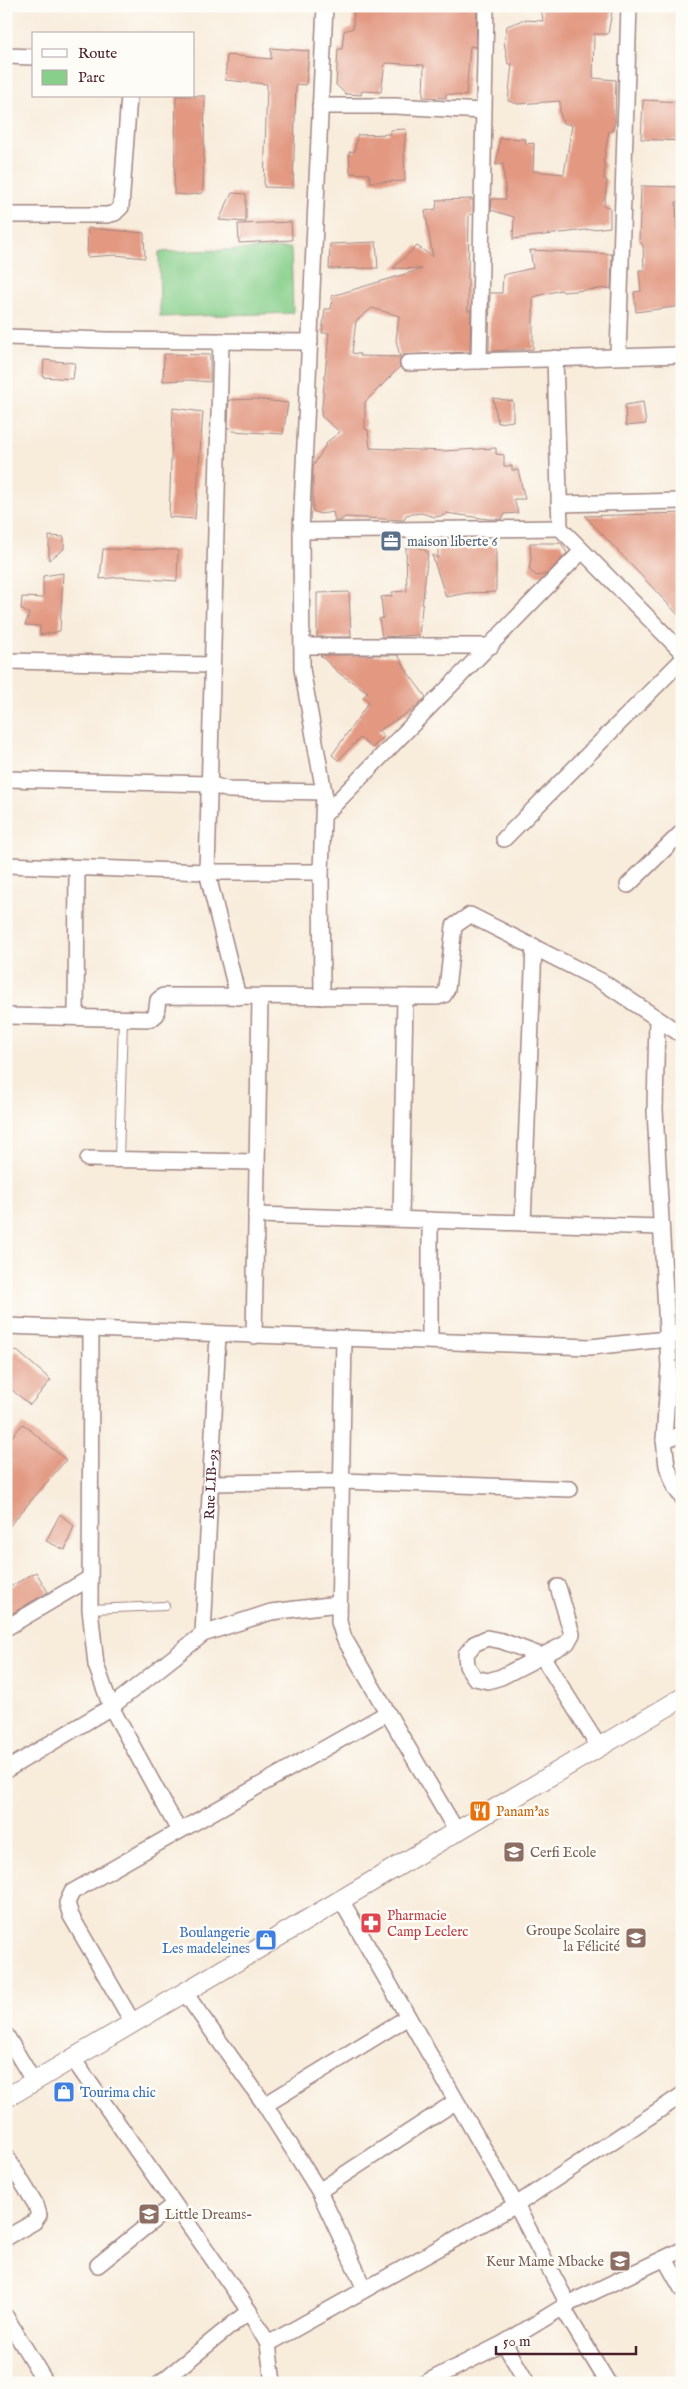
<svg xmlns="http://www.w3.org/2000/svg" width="688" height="2389" viewBox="0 0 688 2389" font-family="'IM FELL English',serif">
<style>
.green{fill:#87cf8b;stroke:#68775b}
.building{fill:#e29881;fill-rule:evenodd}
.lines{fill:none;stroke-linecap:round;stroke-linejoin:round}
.service-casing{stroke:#a18683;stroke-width:10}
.minor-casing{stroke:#a18683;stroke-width:18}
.tertiary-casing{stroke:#a18683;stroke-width:21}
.service{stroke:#fff;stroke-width:8}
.minor{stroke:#fff;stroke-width:15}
.tertiary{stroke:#fff;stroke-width:19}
.labels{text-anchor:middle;stroke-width:5;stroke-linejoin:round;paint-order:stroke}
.service-label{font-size:14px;fill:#4e5e75;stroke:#fdfcf7;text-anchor:start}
.street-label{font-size:14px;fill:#4a1f2b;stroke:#fdfcf7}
.food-label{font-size:14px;fill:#c56008;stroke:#fdfcf7;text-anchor:start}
.education-label{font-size:14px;fill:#785e54;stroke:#fdfcf7;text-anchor:start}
.health-label{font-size:14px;fill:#be3a42;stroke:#fdfcf7;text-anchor:start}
.shop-label{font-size:14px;fill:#366cbe;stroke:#fdfcf7;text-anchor:end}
</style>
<rect width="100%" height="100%" fill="#fdfcf7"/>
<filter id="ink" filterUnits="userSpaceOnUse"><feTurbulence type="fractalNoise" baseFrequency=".02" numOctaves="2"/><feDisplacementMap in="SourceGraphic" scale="10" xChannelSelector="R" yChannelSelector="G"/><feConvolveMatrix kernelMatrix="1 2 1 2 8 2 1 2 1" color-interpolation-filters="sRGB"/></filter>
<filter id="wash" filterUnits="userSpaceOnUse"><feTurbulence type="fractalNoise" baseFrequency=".0096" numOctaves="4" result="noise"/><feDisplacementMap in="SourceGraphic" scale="20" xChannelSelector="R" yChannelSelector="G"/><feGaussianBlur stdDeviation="1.12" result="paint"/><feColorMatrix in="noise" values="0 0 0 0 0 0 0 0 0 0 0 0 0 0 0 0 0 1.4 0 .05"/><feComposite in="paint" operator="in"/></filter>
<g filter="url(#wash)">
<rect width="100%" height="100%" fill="#f8ecdb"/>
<path class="green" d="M291 248 293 313 160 317 159 252Z"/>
<g id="blocks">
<path class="building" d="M354 6H477L476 47 470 46 466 96 446 94V98L423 97 424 65 385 63 381 92 362 91 361 95 346 94 336 85 338 49H342L344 31 353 28Z
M541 6H613L608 34H594L593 78 616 80 615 123 612 131H609L603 163H605L604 179 607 180 604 206 610 207V227L513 239 514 217 491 210 492 199H506L503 164 496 165 500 138 525 139 526 144 534 143 533 171 564 174 572 125 563 123 560 113V101L518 104 508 101 512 64H508L504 42 507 26 523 20 543 21Z
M271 48 309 51 306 85 296 84 293 188 264 187 267 84 225 80 227 55 271 59Z
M176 96H205L203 193 188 195 174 194Z
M643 100 682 102V141L641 139Z
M406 129 404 150 405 181 371 182 369 174 350 173 349 152 355 151 357 135 390 134V130Z
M641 186 682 187V202H676L677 230 682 231V306L636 312 634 292 641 291 639 270H644L643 245 639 241Z
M232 193 246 194V222L219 220Z
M473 199V214L469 215 468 277V312L471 309 470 352 403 355 400 359V367L365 402V429L368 430 370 448 443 451 496 448V454L504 455V466H512V470H518L525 499H514L518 513 505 514 502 519H488L446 513 445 515 435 517 421 513 406 515 404 520 345 517 340 521H335L333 512 320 514 313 511V466L328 441 340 432 321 416 329 333H322L325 309H331L332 296 422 269 393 268 417 246 433 257 425 211 436 209 437 200ZM372 308 399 316 396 340 400 357 360 356V354L352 353 356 321Z
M291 222 292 240 239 243 238 224Z
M88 228 144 233 145 258 115 255 87 257Z
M376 242 378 268 329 269 330 244Z
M530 250 612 254 611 288 563 292 561 290 533 297V349L489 351 490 293H502L503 275 533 268Z
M164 354 210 355V382L188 380 163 381Z
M44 360 75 363 73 379 43 377Z
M493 398 513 401V421L498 423Z
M255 399 288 403 283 434 232 431 228 427 229 400Z
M643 402 646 424 626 426 625 405Z
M173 408 203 412 195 519 169 517Z
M682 513V619L585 516Z
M49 536 64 537V549L49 560Z
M454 543 496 544V592L468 593 446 597 432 555 438 558V544Z
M530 543H561L567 553 547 574 537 576 529 570 531 559Z
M416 546 428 552 419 635 382 637 379 619 383 618 381 597 392 596V592L407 591 406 548Z
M103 549 178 550 177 581 120 577 100 579Z
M63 573 60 631 40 635V626L25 625 29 614 21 609 22 597 43 598V576Z
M349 592 351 637H317V593Z
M320 655H398L408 673 426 697 412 710 378 731 384 737 372 748 360 738 338 760 332 755 369 702 363 697 368 692 340 674Z
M16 1350 51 1380 30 1405 6 1385V1362Z
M23 1424 66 1460 6 1530V1443Z
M60 1514 74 1526 65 1550 46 1541Z
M36 1572 48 1592 6 1617V1589Z"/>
</g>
</g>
<g filter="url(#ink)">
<use href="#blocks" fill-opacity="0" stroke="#a18683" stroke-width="1"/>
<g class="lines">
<g class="service-casing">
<path id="service" d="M119 1159 123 1018
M90 1609 165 1606"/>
</g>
<g class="minor-casing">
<g id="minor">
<path d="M6 56 34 57"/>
<path d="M320 106H395L482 111"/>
<path d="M6 215H107L115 213 121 207 129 96"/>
<path d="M6 337 107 340 310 342"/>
<path d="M221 341 207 872 238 997"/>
<path d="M618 356 629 6"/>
<path d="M555 358 560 528 682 652"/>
<path d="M479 361 486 6"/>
<path d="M408 363 682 355"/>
<path d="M559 504 682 501"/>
<path d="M301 531 560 528"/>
<path d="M302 646H491"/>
<path d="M6 661 212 665"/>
<path d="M6 779 209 784 229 790 324 792"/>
<path d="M325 814 582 551"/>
<path d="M504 839 682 660"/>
<path d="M6 865 207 872H321"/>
<path d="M628 885 682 832"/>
<path d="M322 997 321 872 324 792 302 669 301 531 325 6"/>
<path d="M6 1016 151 1019 156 1015 158 1000 163 996 438 997 444 995 447 989 454 926 470 915 601 981 682 1035"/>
<path d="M76 1017 77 868"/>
<path d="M657 1019 655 1110 669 1366 664 1440 667 1466 676 1489 682 1497"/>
<path d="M88 1159 257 1162"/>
<path d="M256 1215 661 1227"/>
<path d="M401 1219 405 997"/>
<path d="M430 1220V1341"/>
<path d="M523 1223 534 946"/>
<path d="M6 1326 590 1347 667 1339 682 1330"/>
<path d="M91 1330 90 1609 96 1665 111 1707 179 1831"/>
<path d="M254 1336 260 998"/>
<path d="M344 1338 339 1622 344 1638 457 1832"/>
<path d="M664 1440 682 1434"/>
<path d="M212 1483 341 1481 570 1489"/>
<path d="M558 1587 572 1634 567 1643 501 1677 488 1681 475 1678 467 1666 466 1654 474 1644 487 1638 502 1641 542 1656 599 1747"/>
<path d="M6 1628 90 1578"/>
<path id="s1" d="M203 1634 218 1334"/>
<path d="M6 1770 111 1707 203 1634 271 1612 338 1604"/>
<path d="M341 1900 516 2205 568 2304"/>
<path d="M185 1993 265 2105 319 2191 365 2289"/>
<path d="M133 2023 71 1916 67 1903 72 1892 387 1713"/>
<path d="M6 2035 34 2082"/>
<path d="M73 2059 249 2311 268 2344 273 2383"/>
<path d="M265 2105 408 2017"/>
<path d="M6 2156 36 2205 39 2215 34 2222 6 2238"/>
<path d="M319 2191 455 2102"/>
<path d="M665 2259 682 2289"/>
<path d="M98 2265 174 2204"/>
<path d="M563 2308 608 2383"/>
<path d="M6 2317 46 2383"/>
<path d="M504 2343 527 2383"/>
<path d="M268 2344 516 2205 682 2095"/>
<path d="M160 2383 249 2311"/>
<path d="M425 2383 504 2343 568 2304 682 2250"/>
</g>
</g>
<g class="tertiary-casing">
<path id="tertiary" d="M6 2098 682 1698"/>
</g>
<use href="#service" class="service"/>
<use href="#minor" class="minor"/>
<use href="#tertiary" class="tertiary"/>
</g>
</g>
<defs>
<g id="office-square" transform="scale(1.125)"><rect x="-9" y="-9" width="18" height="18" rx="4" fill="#5c6f8a" stroke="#fdfcf7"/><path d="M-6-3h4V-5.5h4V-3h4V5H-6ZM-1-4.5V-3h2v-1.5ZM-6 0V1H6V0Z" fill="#fff"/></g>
<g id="restaurant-square" transform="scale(1.125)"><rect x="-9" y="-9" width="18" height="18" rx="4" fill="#e8710a" stroke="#fdfcf7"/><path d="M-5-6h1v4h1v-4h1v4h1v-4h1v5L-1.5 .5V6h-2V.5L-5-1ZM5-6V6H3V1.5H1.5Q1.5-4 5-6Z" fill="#fff"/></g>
<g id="school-square" transform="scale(1.125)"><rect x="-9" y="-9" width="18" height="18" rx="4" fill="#8d6e63" stroke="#fdfcf7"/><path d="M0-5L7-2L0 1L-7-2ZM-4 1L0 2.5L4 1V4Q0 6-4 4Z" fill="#fff"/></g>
<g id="pharmacy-square" transform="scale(1.125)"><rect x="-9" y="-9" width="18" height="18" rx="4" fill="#e0444e" stroke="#fdfcf7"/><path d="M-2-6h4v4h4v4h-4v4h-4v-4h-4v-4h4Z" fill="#fff"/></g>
<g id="shop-square" transform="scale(1.125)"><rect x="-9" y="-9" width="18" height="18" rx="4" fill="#3f7fe0" stroke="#fdfcf7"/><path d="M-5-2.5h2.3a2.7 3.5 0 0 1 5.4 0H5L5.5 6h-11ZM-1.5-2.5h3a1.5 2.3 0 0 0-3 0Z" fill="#fff"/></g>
</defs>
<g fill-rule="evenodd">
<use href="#office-square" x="391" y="541"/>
<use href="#restaurant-square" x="480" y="1811"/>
<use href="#school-square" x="514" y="1852"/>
<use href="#pharmacy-square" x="371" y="1923"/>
<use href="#school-square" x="636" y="1938"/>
<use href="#shop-square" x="266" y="1940"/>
<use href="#shop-square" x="64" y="2092"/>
<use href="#school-square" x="149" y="2214"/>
<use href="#school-square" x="620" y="2261"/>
</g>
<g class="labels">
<g class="service-label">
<text x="407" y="546">maison liberte 6</text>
</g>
<g class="street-label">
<text dy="5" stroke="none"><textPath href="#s1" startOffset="150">Rue LIB-93</textPath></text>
</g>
<g class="food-label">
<text x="496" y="1816">Panam'as</text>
</g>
<g class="education-label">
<text x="530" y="1857">Cerfi Ecole</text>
<text x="620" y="1935" text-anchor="end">Groupe Scolaire<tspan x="620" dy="16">la Félicité</tspan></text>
<text x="165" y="2219">Little Dreams-</text>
<text x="604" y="2266" text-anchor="end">Keur Mame Mbacke</text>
</g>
<g class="health-label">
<text x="387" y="1920">Pharmacie<tspan x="387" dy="16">Camp Leclerc</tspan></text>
</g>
<g class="shop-label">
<text x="250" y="1937">Boulangerie<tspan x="250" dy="16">Les madeleines</tspan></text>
<text x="80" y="2097" text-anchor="start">Tourima chic</text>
</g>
</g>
<rect width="688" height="2389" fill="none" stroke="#fdfcf7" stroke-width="25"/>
<rect x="32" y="32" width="162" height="65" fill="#fdfcf7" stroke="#b5a4a5"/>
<rect x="42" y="49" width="25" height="8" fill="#ffffff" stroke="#b5a4a5"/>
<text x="78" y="58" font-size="15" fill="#4a1f2b">Route</text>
<rect x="42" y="70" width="25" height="15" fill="#87cf8b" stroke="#b5a4a5"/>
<text x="78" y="82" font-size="15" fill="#4a1f2b">Parc</text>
<path d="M496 2346v8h140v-8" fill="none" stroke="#4a1f2b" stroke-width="2.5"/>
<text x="503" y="2346" font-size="15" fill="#4a1f2b" stroke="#fdfcf7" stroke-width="4" paint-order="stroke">50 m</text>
</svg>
